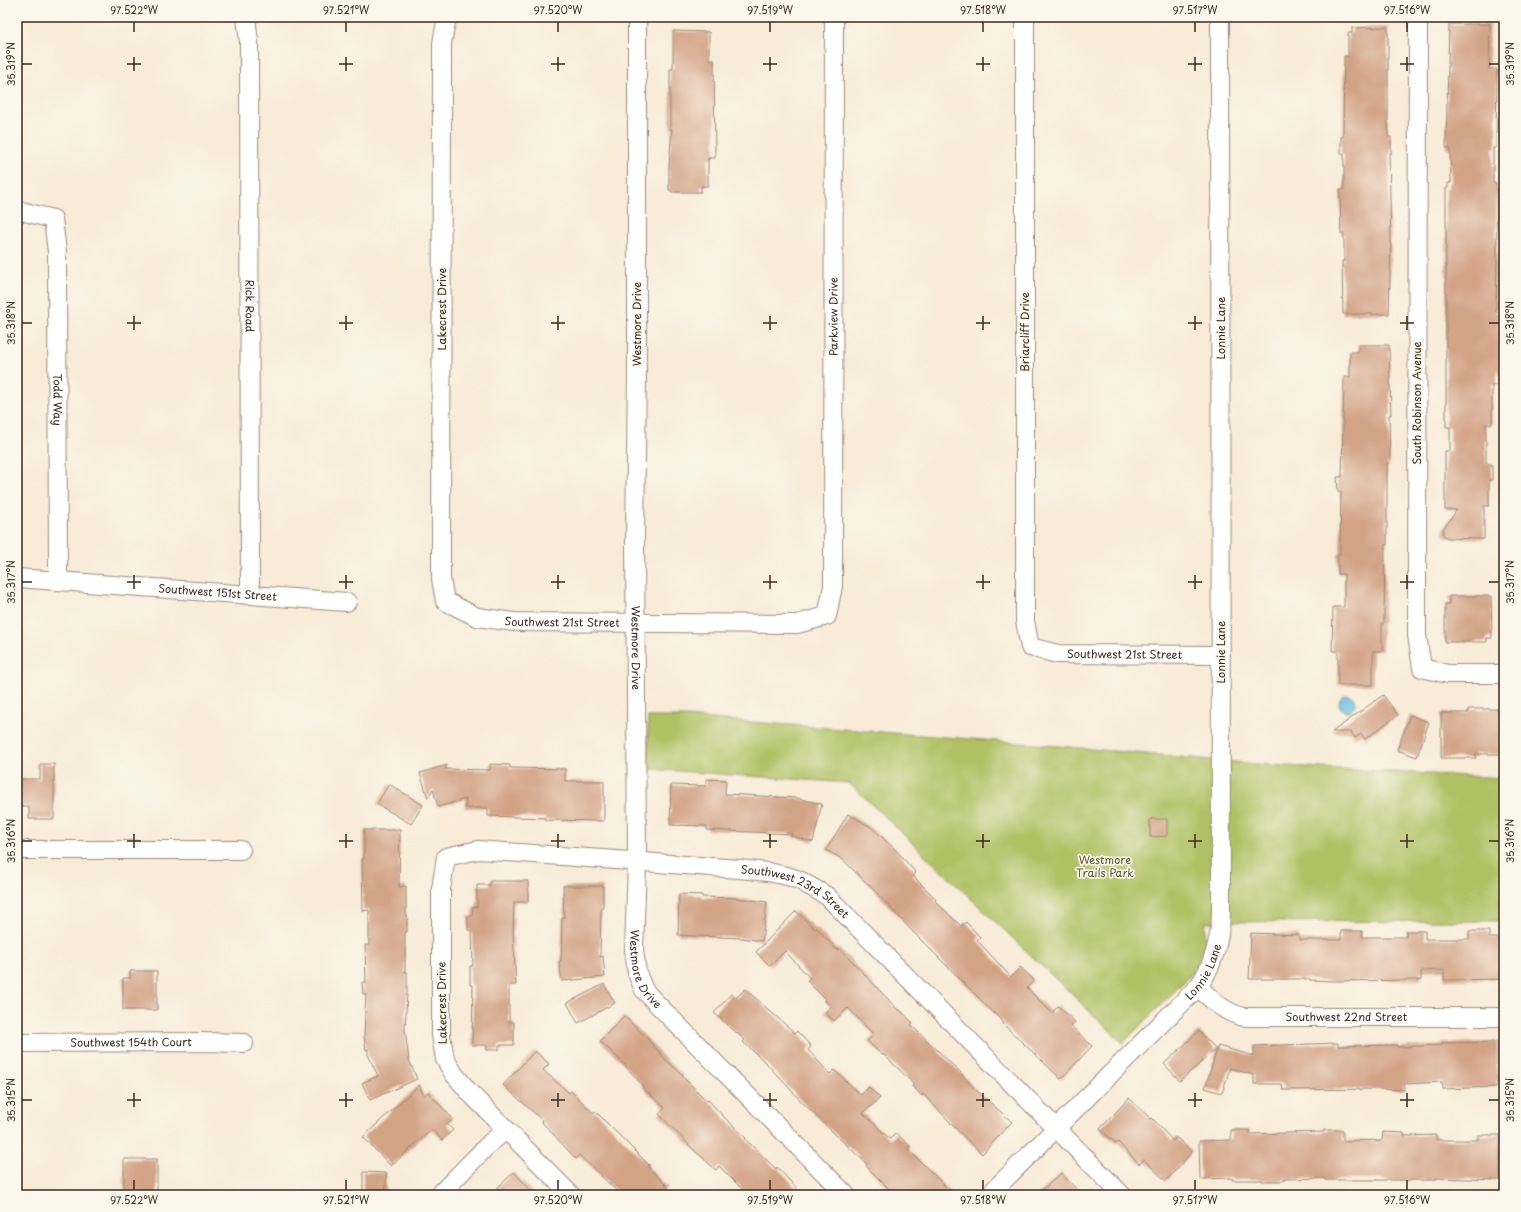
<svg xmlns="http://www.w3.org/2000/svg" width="1521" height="1212" viewBox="0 0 1521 1212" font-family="'Playpen Sans',sans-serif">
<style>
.green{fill:#afc164;stroke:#757641}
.water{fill:#67bee4;stroke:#517481}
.building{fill:#d3a386}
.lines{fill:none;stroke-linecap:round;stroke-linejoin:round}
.street-casing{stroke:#9a8a7a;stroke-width:20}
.street{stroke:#fff;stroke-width:18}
.ticks{fill:none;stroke:#3b2a1e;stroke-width:1.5}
.labels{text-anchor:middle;stroke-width:3.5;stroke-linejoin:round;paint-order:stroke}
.street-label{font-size:11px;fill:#3b2a1e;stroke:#fbf7ec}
.park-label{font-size:11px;fill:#5e5733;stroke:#fbf7ec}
.neatline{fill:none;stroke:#3b2a1e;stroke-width:1.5}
.ticks-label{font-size:10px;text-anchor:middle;fill:#3b2a1e}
</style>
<rect width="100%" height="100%" fill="#fbf7ec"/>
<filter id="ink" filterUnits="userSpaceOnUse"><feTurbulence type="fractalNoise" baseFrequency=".025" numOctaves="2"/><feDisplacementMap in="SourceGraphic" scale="8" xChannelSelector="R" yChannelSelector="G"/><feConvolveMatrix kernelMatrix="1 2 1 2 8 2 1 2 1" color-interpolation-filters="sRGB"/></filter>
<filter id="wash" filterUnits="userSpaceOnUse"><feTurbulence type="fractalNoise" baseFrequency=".012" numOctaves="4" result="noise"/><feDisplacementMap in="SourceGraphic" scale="16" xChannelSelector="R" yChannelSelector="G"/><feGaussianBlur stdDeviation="0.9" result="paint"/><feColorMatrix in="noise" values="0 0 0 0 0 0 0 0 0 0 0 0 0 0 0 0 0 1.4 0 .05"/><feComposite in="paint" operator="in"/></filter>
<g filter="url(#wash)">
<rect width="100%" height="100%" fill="#f8ebd7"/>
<path class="green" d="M648 717H687L1036 744 1269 765 1504 778V921L1206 922 1205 944 1198 963 1189 977 1123 1043 849 783 648 769Z"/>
<path class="water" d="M1339 703a8 8 0 1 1 16 0a8 8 0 1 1-16 0Z"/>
<g id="blocks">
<path class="building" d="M1449 24H1490L1489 69H1497L1496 148H1493V183H1496L1497 253 1496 312H1503L1504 370H1497V385H1492V424H1486V464H1492V480H1489V506H1484V539L1447 538 1443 535V529L1457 510H1445V451H1450V427H1446V188H1448V183H1451L1450 148H1446Z
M1388 27V137H1391V154H1389L1391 241 1389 314H1343L1342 261H1344V234H1341L1340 190H1344V154H1341V137H1343L1344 56 1348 57V33H1352V28Z
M673 31 709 32V60H714L715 158H708V186H701V192H673L669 190V165L672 129H670V69H673Z
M1358 345H1389L1391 415H1389L1390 463H1387V545H1385L1384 623H1382V651H1373V685H1338V651H1332L1333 607H1344V574H1338V554H1340L1341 492H1338L1337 477H1342L1344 377H1350V352H1358Z
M1449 596H1491L1492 638H1487V642H1445V604H1449Z
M1383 695 1398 715 1365 739 1361 734 1355 738 1351 732H1332Z
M1468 709H1504V754H1475L1476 758H1441V713H1468Z
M1410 715 1429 722 1417 757 1397 750Z
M40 764H54V819H29V806L17 807V779H40Z
M490 764 510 765V768L565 769V781H604V821L545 820V818L488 816V808H465L466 799 438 807 433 789 428 798 420 773 447 765 445 769 490 770Z
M706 779 726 780 725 794 796 798 822 804 813 842 791 836 792 834 707 830V826L670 825 671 785 706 786Z
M389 784 423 805 411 824 377 804Z
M848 814 871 827 895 849 916 873 913 876 936 899 935 901 961 926 966 922 980 937 977 940 1011 977 1020 967 1034 980 1027 988 1052 1013 1058 1006 1075 1022 1071 1026 1092 1046 1061 1079 1003 1024 1004 1023 914 933 872 888 842 859 826 850Z
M1150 819H1167V836L1150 837Z
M364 830H400L399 887 406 886V916H407V932H405V972H407V993L405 1029 409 1060 417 1079 370 1100 362 1083 378 1076 368 1055V1049L366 1050 364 1036 366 994H363L362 982H366L365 945H369V910L363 911 362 859H364Z
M490 881H528V902H514L513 934 516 985H509V1022H514V1045H499V1050H487V1045H472L473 985H470V966H473L472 931 468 930V916H472L473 907H477V885H490Z
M563 886H603V908H601L600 957 603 956 605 977 562 981 559 961H561L562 918H564Z
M679 894 702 895V897L735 898 767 902 762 941 741 938 678 935Z
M796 911 815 929 817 928 837 950 838 948 851 960 898 1010 899 1009 913 1023 911 1025 958 1070 977 1091 1012 1122 982 1154 950 1123H951L923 1094 922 1096 912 1086 914 1084 883 1054 882 1055 867 1041 874 1035 848 1008 834 1021 825 1012 831 1007 825 1001 826 1000 807 981 810 978 785 951 770 966 756 952Z
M1341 931H1362V937H1406V931H1425V939H1469V931H1489V938H1504V979L1444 980V970L1421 971V980L1332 981 1310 980V979H1249L1251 933 1299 935V940H1341Z
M130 971H157V1010H123V978H130Z
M604 984 615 1003 578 1023 567 1003Z
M745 989 795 1033 797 1031 811 1046 808 1050 830 1074 834 1070 861 1095 869 1087 880 1098 863 1113 890 1139 896 1133 910 1146 908 1149 954 1195H895L866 1166 867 1164 838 1137 803 1103 765 1062 743 1042 745 1040 714 1013 731 994 736 998Z
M624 1016 647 1038 666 1060 683 1075 682 1076 707 1101 708 1100 725 1118 746 1138 745 1139 776 1169 777 1167 803 1195H748L719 1166 716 1170 692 1148 659 1114 665 1108 642 1087 643 1086 623 1063 600 1041Z
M1199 1031 1216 1049 1180 1081 1164 1064Z
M1497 1042V1087L1443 1089 1442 1082 1404 1084V1090L1378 1089 1283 1090 1282 1084H1254V1075L1230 1068 1222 1093 1205 1088 1218 1046 1254 1056V1046L1338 1043V1046L1397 1045V1047L1442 1045V1043Z
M535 1051 549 1064 543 1070 569 1093 571 1091 593 1113 595 1111 649 1165 648 1167 668 1187 660 1195H621L579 1155 576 1159 541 1121 542 1120 503 1085Z
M419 1085 424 1096 428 1092 453 1119 447 1124 453 1130 442 1140 432 1129 391 1166 363 1137Z
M1129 1098 1151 1119 1152 1118 1173 1141 1176 1137 1192 1152 1166 1181 1144 1160 1139 1164 1118 1142 1116 1144 1100 1129Z
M1231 1130H1250V1134L1324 1132V1130H1343V1141L1382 1140 1383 1132 1404 1133V1136L1436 1135V1140H1478V1135H1500V1180L1435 1178V1180H1325V1178L1284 1179V1181H1262V1180H1232V1178L1200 1179 1199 1141 1231 1140Z
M124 1159H157V1195H124Z
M363 1172 386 1173V1195H363Z
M514 1172 535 1195H503L497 1188Z
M1061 1173 1082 1195H1037Z"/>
</g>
</g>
<g filter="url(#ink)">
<use href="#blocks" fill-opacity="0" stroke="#9a8a7a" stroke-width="1"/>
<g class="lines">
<g class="street-casing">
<g id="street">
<path id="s1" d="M246 17 249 42 250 594"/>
<path id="s2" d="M447 17 442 43V82L441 579 445 601 477 617 514 622 797 624 827 616 833 586 834 17"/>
<path id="s3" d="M637 17V370L635 541 637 862 634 950 637 973 644 990 657 1004 846 1195"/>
<path id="s4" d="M1025 17V621L1030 647 1058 654 1221 655"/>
<path d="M1418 17 1417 635 1422 668 1448 674H1504"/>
<path id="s5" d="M17 210 53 219 57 252 58 581"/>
<path id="s6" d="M17 578 347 602"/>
<path d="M17 850H241"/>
<path id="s7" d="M1198 987C1212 1000 1225 1013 1244 1017H1504"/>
<path id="s8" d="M17 1043 203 1042 244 1043"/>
<path d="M439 1195 490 1143 506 1130"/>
<path id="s9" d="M571 1195 470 1093 454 1074 445 1059 441 1035V889L446 857 478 850 739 869 768 872 787 876 799 880 827 896 1122 1195"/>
<path id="s10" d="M989 1195 1198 987C1214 965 1220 941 1221 913L1220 17"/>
</g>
</g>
<use href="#street" class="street"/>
</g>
</g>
<path class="ticks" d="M134 22V32M346 22V32M558 22V32M770 22V32M983 22V32M1195 22V32M1407 22V32M134 57V71M346 57V71M558 57V71M770 57V71M983 57V71M1195 57V71M1407 57V71M22 64H32M127 64H141M339 64H353M551 64H565M763 64H777M976 64H990M1188 64H1202M1400 64H1414M1489 64H1499M134 316V330M346 316V330M558 316V330M770 316V330M983 316V330M1195 316V330M1407 316V330M22 323H32M127 323H141M339 323H353M551 323H565M763 323H777M976 323H990M1188 323H1202M1400 323H1414M1489 323H1499M134 575V589M346 575V589M558 575V589M770 575V589M983 575V589M1195 575V589M1407 575V589M22 582H32M127 582H141M339 582H353M551 582H565M763 582H777M976 582H990M1188 582H1202M1400 582H1414M1489 582H1499M134 834V848M346 834V848M558 834V848M770 834V848M983 834V848M1195 834V848M1407 834V848M22 841H32M127 841H141M339 841H353M551 841H565M763 841H777M976 841H990M1188 841H1202M1400 841H1414M1489 841H1499M134 1093V1107M346 1093V1107M558 1093V1107M770 1093V1107M983 1093V1107M1195 1093V1107M1407 1093V1107M22 1100H32M127 1100H141M339 1100H353M551 1100H565M763 1100H777M976 1100H990M1188 1100H1202M1400 1100H1414M1489 1100H1499M134 1180V1190M346 1180V1190M558 1180V1190M770 1180V1190M983 1180V1190M1195 1180V1190M1407 1180V1190"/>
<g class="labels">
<g class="street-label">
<text dy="4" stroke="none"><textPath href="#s1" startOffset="289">Rick Road</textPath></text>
<text transform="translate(442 309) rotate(-90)" y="4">Lakecrest Drive</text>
<text dy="4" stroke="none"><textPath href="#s2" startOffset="1272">Parkview Drive</textPath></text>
<text transform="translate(637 324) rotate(-90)" y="4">Westmore Drive</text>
<text transform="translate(1221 328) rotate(-90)" y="4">Lonnie Lane</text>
<text transform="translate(1025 332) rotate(-90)" y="4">Briarcliff Drive</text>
<text dy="4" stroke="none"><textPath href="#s5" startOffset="218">Todd Way</textPath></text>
<text transform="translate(1417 403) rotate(-90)" y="4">South Robinson Avenue</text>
<text dy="4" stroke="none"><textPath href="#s6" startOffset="201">Southwest 151st Street</textPath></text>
<text dy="4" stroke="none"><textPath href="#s2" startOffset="706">Southwest 21st Street</textPath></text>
<text dy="4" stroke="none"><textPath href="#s3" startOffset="631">Westmore Drive</textPath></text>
<text transform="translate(1221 652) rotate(-90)" y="4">Lonnie Lane</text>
<text dy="4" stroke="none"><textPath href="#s4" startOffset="726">Southwest 21st Street</textPath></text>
<text dy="4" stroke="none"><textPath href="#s9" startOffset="745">Southwest 23rd Street</textPath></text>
<text dy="4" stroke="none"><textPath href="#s3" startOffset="955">Westmore Drive</textPath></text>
<text dy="4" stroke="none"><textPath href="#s10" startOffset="311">Lonnie Lane</textPath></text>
<text transform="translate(442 1003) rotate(-91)" y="4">Lakecrest Drive</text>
<text dy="4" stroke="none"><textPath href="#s7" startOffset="158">Southwest 22nd Street</textPath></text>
<text dy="4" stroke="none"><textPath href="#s8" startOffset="114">Southwest 154th Court</textPath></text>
</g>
<g class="park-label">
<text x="1105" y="864">Westmore<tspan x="1105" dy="13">Trails Park</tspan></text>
</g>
</g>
<rect width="1521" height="1212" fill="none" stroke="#fbf7ec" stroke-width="44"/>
<rect x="22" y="22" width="1477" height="1168" class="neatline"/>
<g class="ticks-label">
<text x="134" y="14">97.522°W</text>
<text x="346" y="14">97.521°W</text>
<text x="558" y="14">97.520°W</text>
<text x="770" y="14">97.519°W</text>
<text x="983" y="14">97.518°W</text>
<text x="1195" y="14">97.517°W</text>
<text x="1407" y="14">97.516°W</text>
<text transform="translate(11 64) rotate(-90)" y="4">35.319°N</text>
<text transform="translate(1510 64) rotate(-90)" y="4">35.319°N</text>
<text transform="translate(11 323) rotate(-90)" y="4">35.318°N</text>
<text transform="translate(1510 323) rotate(-90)" y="4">35.318°N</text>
<text transform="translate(11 582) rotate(-90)" y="4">35.317°N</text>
<text transform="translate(1510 582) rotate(-90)" y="4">35.317°N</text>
<text transform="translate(11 841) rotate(-90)" y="4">35.316°N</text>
<text transform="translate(1510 841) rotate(-90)" y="4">35.316°N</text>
<text transform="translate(11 1100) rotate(-90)" y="4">35.315°N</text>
<text transform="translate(1510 1100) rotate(-90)" y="4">35.315°N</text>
<text x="134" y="1204">97.522°W</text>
<text x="346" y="1204">97.521°W</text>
<text x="558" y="1204">97.520°W</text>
<text x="770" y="1204">97.519°W</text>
<text x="983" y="1204">97.518°W</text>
<text x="1195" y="1204">97.517°W</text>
<text x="1407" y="1204">97.516°W</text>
</g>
</svg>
